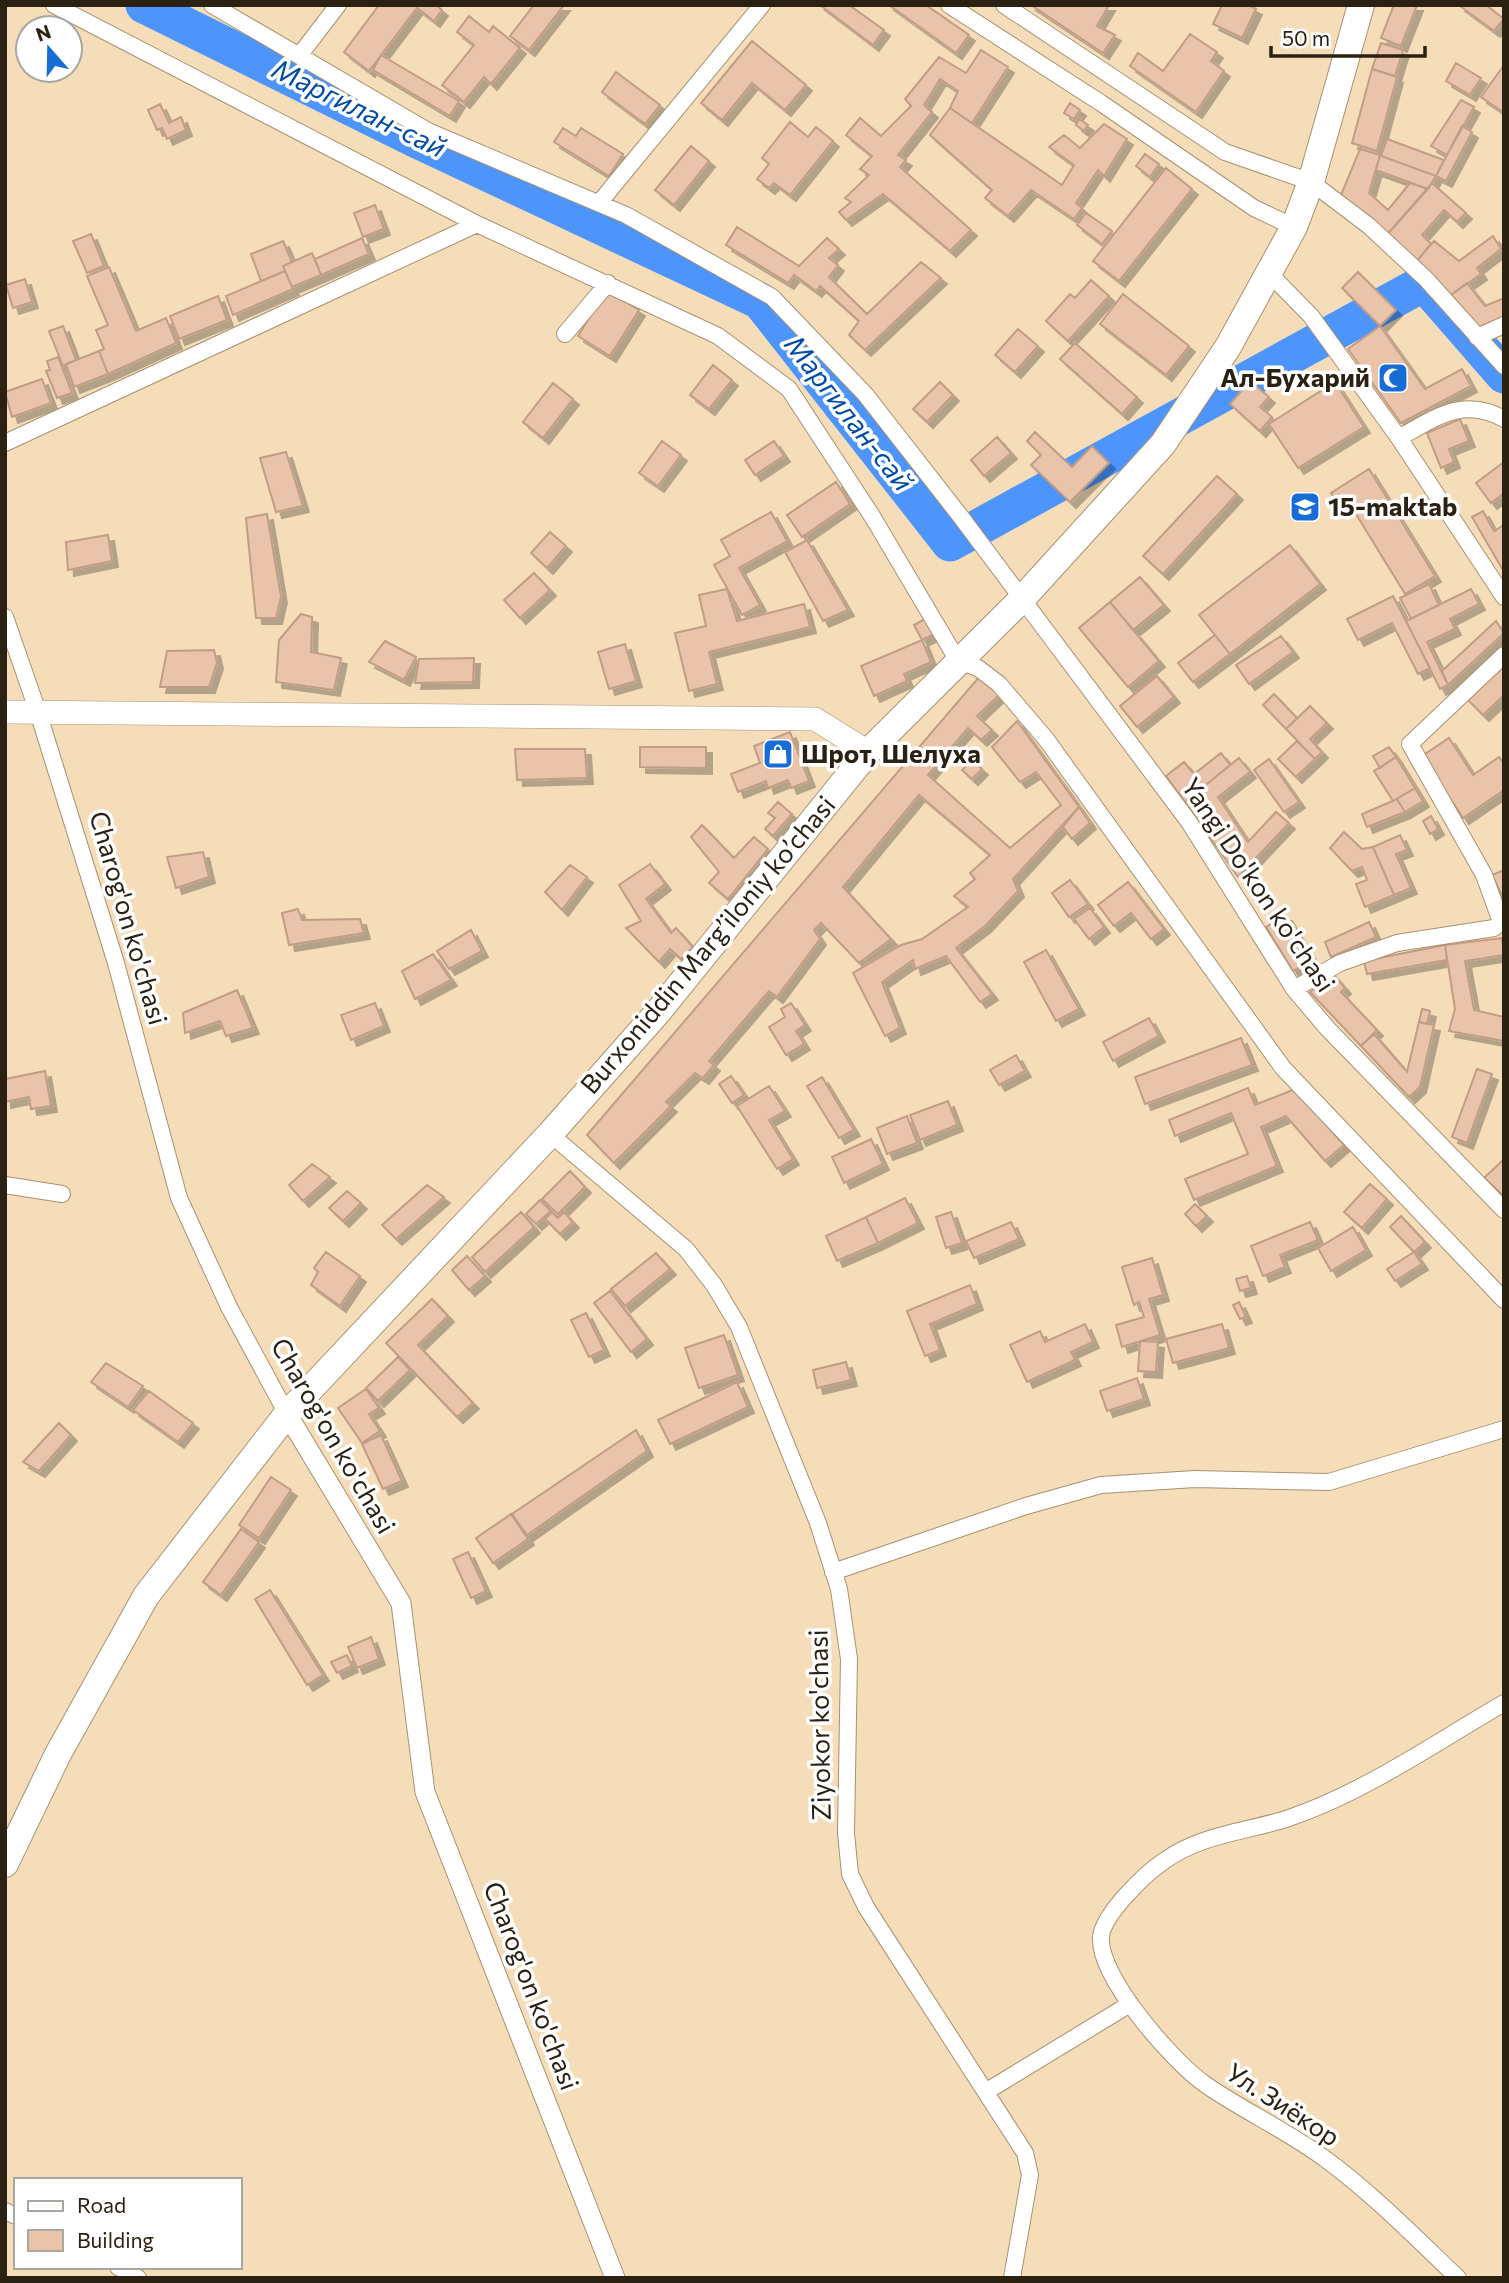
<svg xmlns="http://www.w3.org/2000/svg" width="1509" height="2283" viewBox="0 0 1509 2283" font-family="Commissioner,sans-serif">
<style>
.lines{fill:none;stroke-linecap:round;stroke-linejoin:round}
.river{stroke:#4d95fa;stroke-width:37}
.building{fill:#e9c4aa;stroke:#c09d84;stroke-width:2;filter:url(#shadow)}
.minor-casing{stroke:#a8916f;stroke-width:18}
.tertiary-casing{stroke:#a8916f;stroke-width:21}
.secondary-casing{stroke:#a8916f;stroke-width:24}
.primary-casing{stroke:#a8916f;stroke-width:28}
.minor{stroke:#fff;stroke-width:16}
.tertiary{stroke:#fff;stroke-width:19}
.secondary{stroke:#fff;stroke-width:23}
.primary{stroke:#fff;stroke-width:26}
.labels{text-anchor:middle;stroke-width:7;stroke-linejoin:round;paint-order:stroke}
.poi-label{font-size:26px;font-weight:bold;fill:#2a2113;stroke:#fff;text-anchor:start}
.street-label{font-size:26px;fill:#2a2113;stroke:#fff}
.water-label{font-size:28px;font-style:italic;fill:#004ca4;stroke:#fff}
</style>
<defs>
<filter id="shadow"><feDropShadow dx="6" dy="6" stdDeviation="0" flood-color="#0004"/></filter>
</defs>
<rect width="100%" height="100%" fill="#f6ddb9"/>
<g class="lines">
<path class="river" d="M144 5 415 139 760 301 950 543 1424 283 1504 375"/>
</g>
<path class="building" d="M379 5H436L442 10 434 21 417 8 369 71 344 52Z
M534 5H564L529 50 510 36Z
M820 5H849L884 30 873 45Z
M889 5H926L969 35 956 53Z
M1031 5H1109L1097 26 1115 35 1103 53Z
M1222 5H1248L1256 9 1242 38 1213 24Z
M1394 5H1417L1401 46 1381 38Z
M1486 5 1504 19 1494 31 1460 6Z
M469 16 489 32 493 26 520 48 491 84 484 77 464 102 442 85 474 45 457 32Z
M1190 34 1217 52 1211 61 1224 71 1196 112 1130 66 1138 53 1163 71Z
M752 41 806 85 785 110 752 83 722 120 701 103Z
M1381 43 1403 50 1395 76 1372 69Z
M981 50 1008 67 972 123 950 108 958 91 940 79 924 105 932 112 898 155 906 160 900 167 971 230 950 251 883 194 846 220 839 212 851 202 845 198 869 175 860 169 872 156 846 135 860 118 881 136 911 106 905 99 939 57 966 73Z
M381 55 459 101 450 116 373 70Z
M1456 63 1481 78 1470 95 1446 81Z
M1504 65V110L1503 112 1481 97Z
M1372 69 1397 77 1377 151 1352 143Z
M616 72 660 105 645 124 602 92Z
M1461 100 1474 107 1447 155 1431 146Z
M1070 103 1080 110 1074 119 1064 113Z
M160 104 169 123 181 117 186 130 167 139 162 128 157 130 148 110Z
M950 108 1062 185 1074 165 1049 147 1064 135 1080 148 1104 124 1127 139 1104 176 1098 170 1076 203 1082 208 1074 219 1031 190 1008 216 985 198 992 190 930 135Z
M1079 119 1088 125 1084 131 1076 125Z
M790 122 808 137 816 127 833 141 790 195 774 183 769 188 757 179 769 164 762 158Z
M1462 126 1472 132 1446 181 1436 176Z
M563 128 576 136 581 128 623 154 609 176 554 142Z
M1387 139 1444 160 1436 176 1381 156Z
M691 146 709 161 674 205 655 190Z
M1360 149 1380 155 1369 193 1388 210 1410 183 1428 189 1386 236 1341 195Z
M1145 154 1159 164 1150 177 1136 166Z
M1380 155 1381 156 1436 176 1428 189 1376 170Z
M1166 168 1192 189 1119 281 1093 261Z
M1432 183 1466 213 1457 222 1444 210 1422 235 1431 244 1416 262 1386 236Z
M375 205 384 229 363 237 354 213Z
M1086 213 1112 231 1102 244 1077 225Z
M737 227 799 266 827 238 839 249 829 258 838 265 829 277 867 314 921 262 941 278 865 350 849 335 859 321 820 286 816 291 794 275 788 283 726 245Z
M91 234 104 266 87 273 73 241Z
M1493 236 1501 249 1477 268 1481 274 1451 295 1416 262 1434 241 1459 261Z
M362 238 369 254 321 275 315 259Z
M283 241 292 262 283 266 285 271 261 281 251 254Z
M312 253 321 275 292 287 283 266Z
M109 267 136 331 166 318 176 343 108 374 99 351 104 349 96 330 108 325 87 276Z
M285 271 293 289 233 315 226 296Z
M1358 272 1396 310 1380 326 1342 288Z
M25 279 32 302 13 308 6 285Z
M1091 280 1109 296 1068 341 1046 321 1070 294 1075 298Z
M1467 283 1485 306 1504 298V317L1477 328 1451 295Z
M606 290 639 310 610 356 578 336Z
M1123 294 1189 346 1166 375 1100 324Z
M218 296 227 320 179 339 170 316Z
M63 326 76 360 63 366 49 331Z
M1380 326 1425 389 1462 369 1471 386 1401 423 1348 349Z
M1018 329 1038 346 1015 372 995 355Z
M1075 343 1137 397 1122 414 1060 359Z
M99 351 108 374 74 387 66 364Z
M58 357 72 393 57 398 46 371 50 370 47 361Z
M713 365 732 380 709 409 690 395Z
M42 379 51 403 12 417 5 392Z
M1250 381 1269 397 1260 407 1272 417 1260 431 1230 404Z
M940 382 953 395 927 422 913 409Z
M1335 382 1364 427 1298 468 1269 424Z
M553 383 573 399 543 438 523 422Z
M1460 419 1469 441 1449 449 1454 462 1441 468 1427 433Z
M1035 432 1072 467 1092 446 1109 463 1070 502 1031 465 1041 455 1027 441Z
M997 437 1011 453 984 476 971 460Z
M662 441 681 455 658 486 639 473Z
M774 441 784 456 755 475 745 460Z
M286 452 303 506 276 512 260 458Z
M1504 462V493L1491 503 1476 483Z
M1369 469 1435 576 1405 594 1351 506 1343 511 1331 493Z
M1217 476 1237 494 1163 574 1143 556Z
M836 482 850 504 802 537 787 515Z
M1483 511 1494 531 1504 525V572L1472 517Z
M771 512 787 541 739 568 760 605 742 615 714 565 730 556 721 540Z
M267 514 281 597 276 618H256L246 518Z
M550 532 566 546 547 568 531 553Z
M108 535 112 561 68 570 66 542Z
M807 540 848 610 823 621 785 552Z
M1290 545 1320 584 1230 654 1199 615Z
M534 573 550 590 520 618 504 600Z
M1140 577 1164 605 1133 630 1110 602Z
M1429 584 1439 605 1411 619 1400 598Z
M727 589 737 621 804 604 810 627 709 652 717 684 689 691 675 633 706 626 699 595Z
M1471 589 1479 604 1450 619 1455 629 1427 642 1448 685 1440 689 1406 621Z
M1393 596 1430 668 1418 674 1392 623 1358 640 1347 619Z
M1110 602 1159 661 1128 687 1079 628Z
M301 614 312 617 311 652 341 658 334 690 276 682 279 640Z
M927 618 934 634 922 640 914 625Z
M1496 621 1504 633 1448 685 1442 671Z
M1215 635 1230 654 1193 682 1178 663Z
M1281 636 1293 652 1249 684 1236 665Z
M922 640 931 662 904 674 907 681 874 696 861 666Z
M385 641 416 657 404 680 369 662Z
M625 644 636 681 609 689 598 652Z
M214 650 217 663 209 687H160L167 651Z
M474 658 473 682 415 683 419 659Z
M1504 665V695L1483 715 1468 700Z
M980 676 999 695 977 716 992 730 981 740 968 728 928 775 1010 848 1061 805 1036 772 1020 782 992 747 1017 721 1079 807 1013 879 1018 891 985 926 956 948 992 994 980 1002 946 956 915 969 913 960 882 982 900 1028 885 1036 853 973 901 945 922 939 968 907 954 896 975 879 970 873 990 855 919 795 843 887 891 939 859 963 821 923 814 930 820 939 777 997 769 991 709 1061 714 1065 703 1078 695 1073 666 1102 671 1106 614 1163 587 1135Z
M1157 676 1174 697 1137 727 1120 706Z
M1274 694 1297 718 1286 729 1263 705Z
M1310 706 1327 723 1310 739 1322 752 1315 759 1286 729Z
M790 732 809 781 791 788 788 780 768 788 766 781 738 792 731 774 760 763 754 746Z
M1449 738 1473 775 1499 757 1504 764V790L1463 818 1422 756Z
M1297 741 1315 759 1296 777 1278 759Z
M640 747H706V768L640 767Z
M1389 747 1396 757 1380 768 1373 756Z
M515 749H585L587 778 517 780Z
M1221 753 1230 765 1185 802 1166 776 1184 762 1194 774Z
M1396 757 1415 788 1393 801 1374 771Z
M1239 758 1250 772 1218 797 1248 842 1276 812 1289 823 1238 877 1185 802Z
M1269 759 1299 802 1284 812 1254 770Z
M972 760 982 769 972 779 962 770Z
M1415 788 1423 801 1405 812 1397 799Z
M1397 799 1405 812 1367 827 1362 814Z
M778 802 792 814 773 836 765 829 775 818 768 813Z
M1079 807 1090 823 1072 839 1063 827Z
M1431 816 1438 829 1430 834 1423 821Z
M702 825 734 858 754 837 768 849 728 899 709 883 719 872 691 837Z
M1344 832 1362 849 1373 847 1394 895 1365 907 1356 884 1367 880 1362 867 1352 871 1330 848Z
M1400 835 1407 850 1396 854 1411 888 1394 895 1373 847Z
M203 852 209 877 176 888 167 857Z
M650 864 665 884 646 899 671 933 676 928 693 947 681 959 670 949 659 962 626 928 641 921 619 885Z
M570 865 587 877 562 910 545 892Z
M1504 870V900L1492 875Z
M1070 880 1088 904 1069 917 1052 893Z
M1128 882 1164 929 1151 939 1131 913 1114 926 1098 905Z
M1090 908 1104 927 1089 939 1074 919Z
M298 909 302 920 360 919 364 933 289 945 282 913Z
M1286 915 1313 959 1293 971 1266 927Z
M1369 922 1376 937 1331 957 1325 942Z
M471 930 482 951 449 969 437 951Z
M1502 938 1504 955 1465 961 1474 1010 1504 1017V1041L1449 1031 1455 1009 1445 945Z
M1445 945 1447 960 1367 974 1364 961Z
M1046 950 1079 1009 1056 1021 1024 962Z
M433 954 451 980 415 999 402 971Z
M1333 974 1345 988 1341 992 1377 1030 1361 1046 1310 992Z
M237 990 253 1028 226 1036 220 1021 185 1033 183 1013Z
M375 1003 384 1026 351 1040 341 1015Z
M791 1003 805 1025 796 1031 804 1044 786 1055 769 1027 785 1017 781 1009Z
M1422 1009 1430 1011 1427 1024 1419 1022Z
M1149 1018 1159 1036 1113 1061 1103 1042Z
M1419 1022 1434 1025 1420 1087 1409 1097 1361 1046 1374 1034 1407 1072Z
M1241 1038 1252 1065 1145 1104 1135 1077Z
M1016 1055 1025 1071 999 1085 990 1070Z
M1477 1069 1492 1074 1467 1143 1452 1137Z
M45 1071 51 1106 31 1109 29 1097 5 1102V1079Z
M731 1076 744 1095 732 1103 719 1084Z
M822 1077 854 1130 839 1138 807 1086Z
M769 1086 785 1111 769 1120 793 1159 777 1169 737 1106Z
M1248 1088 1255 1105 1295 1089 1344 1145 1325 1161 1286 1116 1261 1127 1277 1166 1194 1200 1185 1179 1248 1154 1231 1113 1175 1136 1169 1120Z
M948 1101 957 1125 920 1140 910 1115Z
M907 1116 917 1143 887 1154 877 1128Z
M871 1139 883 1164 844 1183 832 1157Z
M1504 1159V1196L1484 1178Z
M312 1164 330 1177 303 1201 289 1185Z
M570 1171 585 1187 558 1214 542 1199Z
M1370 1184 1387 1199 1362 1228 1344 1212Z
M427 1185 444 1197 396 1239 382 1225Z
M347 1191 361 1203 343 1221 329 1208Z
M905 1198 918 1223 878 1243 866 1217Z
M540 1200 551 1211 536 1224 526 1214Z
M1195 1204 1207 1216 1196 1226 1185 1214Z
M521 1212 534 1227 485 1272 472 1257Z
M552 1212 558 1218 564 1212 573 1222 560 1234 545 1219Z
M951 1212 962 1243 946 1248 936 1217Z
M1401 1216 1425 1242 1414 1252 1390 1227Z
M866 1217 878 1243 837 1261 826 1236Z
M1011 1222 1019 1239 974 1258 966 1241Z
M1310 1222 1318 1240 1280 1255 1285 1267 1263 1276 1251 1246Z
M1353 1227 1366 1250 1331 1271 1318 1248Z
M326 1252 360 1276 340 1306 311 1285 318 1272 314 1268Z
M1414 1252 1422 1264 1395 1281 1387 1269Z
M656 1253 670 1269 625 1306 611 1289Z
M467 1256 485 1276 469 1290 452 1270Z
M1152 1258 1163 1295 1149 1299 1160 1335 1122 1347 1116 1325 1144 1317 1139 1302 1134 1305 1122 1267Z
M1247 1276 1251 1288 1240 1291 1236 1279Z
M970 1285 977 1304 930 1324 940 1350 925 1356 907 1311Z
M610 1291 647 1339 631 1352 594 1303Z
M432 1299 448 1316 418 1345 473 1403 457 1417 386 1343Z
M1239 1302 1246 1317 1240 1319 1233 1305Z
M586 1313 604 1350 589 1357 571 1320Z
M1085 1324 1093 1342 1071 1352 1075 1360 1027 1382 1010 1345 1040 1331 1045 1342Z
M1222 1324 1229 1348 1173 1363 1166 1339Z
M724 1335 738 1375 699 1388 685 1348Z
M1140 1341 1158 1342 1156 1372 1138 1371Z
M398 1357 410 1370 378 1401 366 1388Z
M846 1362 851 1380 817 1388 813 1370Z
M106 1363 143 1386 128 1407 91 1382Z
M1137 1378 1144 1399 1107 1411 1100 1391Z
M737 1382 748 1407 670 1444 658 1420Z
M366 1389 379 1408 369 1414 380 1431 362 1443 338 1408Z
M149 1391 193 1423 178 1442 133 1410Z
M59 1423 71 1435 39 1471 23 1462Z
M636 1430 647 1451 527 1535 512 1514Z
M381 1435 402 1481 383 1489 362 1444Z
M271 1477 291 1490 259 1538 239 1525Z
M511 1514 528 1539 493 1563 476 1538Z
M241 1529 259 1542 221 1595 203 1582Z
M468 1552 486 1591 471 1598 453 1559Z
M270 1590 323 1675 307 1685 255 1599Z
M371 1637 379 1659 357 1668 348 1647Z
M347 1655 352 1666 337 1673 331 1662Z"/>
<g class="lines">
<g class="minor-casing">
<path id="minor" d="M54 5 477 224
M212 5 428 131 626 215 772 297 865 394 961 517 1189 822 1294 989 1327 1028 1504 1210
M949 5 1101 103 1254 208 1294 227
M1004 5 1225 152 1311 182 1369 226 1426 279 1504 366
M299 56 338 5
M599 203 762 5
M1269 273 1311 316 1399 438C1435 418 1463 396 1504 419
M565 334 608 283
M1477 337 1504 325
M1399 438 1504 597
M5 443 477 224 718 336 789 389 872 516 958 661 978 668 999 684 1046 739 1283 1068 1504 1300
M5 617 38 712 116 963 179 1198 229 1307 287 1414
M1294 989 1340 963 1397 943 1494 928 1501 922 1484 875 1410 744 1504 655
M550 1134 686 1249 714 1285 739 1327 818 1523 839 1589 849 1659 846 1833 850 1874 866 1907 1025 2153 1030 2175 1012 2278
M5 1185 62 1194
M833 1572 1026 1506 1101 1485 1195 1479 1329 1482 1504 1429
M987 2091 1130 2004
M5 2211 16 2216
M118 2267 138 2278
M1458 2278C1415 2237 1372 2193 1324 2158 1287 2131 1244 2111 1206 2085 1174 2063 1098 1977 1101 1937 1103 1914 1146 1873 1164 1861 1202 1834 1246 1832 1289 1818 1365 1792 1435 1743 1504 1703"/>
</g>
<g class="tertiary-casing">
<path id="tertiary" d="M287 1414 401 1603 425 1792 615 2278"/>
</g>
<g class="secondary-casing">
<path id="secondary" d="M5 712 815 719 868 752"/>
</g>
<g class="primary-casing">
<path id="primary" d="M5 1864 58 1754 146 1596 287 1414 550 1134 658 1012 868 752 1021 600 1163 444 1228 347 1294 227 1311 182 1361 5"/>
</g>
<use href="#minor" class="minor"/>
<use href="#tertiary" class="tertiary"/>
<use href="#secondary" class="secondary"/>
<use href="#primary" class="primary"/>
</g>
<defs>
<g id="mosque-square" transform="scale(1.575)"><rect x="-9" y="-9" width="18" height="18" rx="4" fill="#186cd6" stroke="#fff"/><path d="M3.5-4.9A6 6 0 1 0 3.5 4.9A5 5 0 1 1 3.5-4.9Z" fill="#fff"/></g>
<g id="school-square" transform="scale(1.575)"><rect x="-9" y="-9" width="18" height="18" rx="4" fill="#186cd6" stroke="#fff"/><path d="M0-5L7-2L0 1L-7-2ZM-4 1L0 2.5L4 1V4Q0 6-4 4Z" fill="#fff"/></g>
<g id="shop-square" transform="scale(1.575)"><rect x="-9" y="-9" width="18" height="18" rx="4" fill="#186cd6" stroke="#fff"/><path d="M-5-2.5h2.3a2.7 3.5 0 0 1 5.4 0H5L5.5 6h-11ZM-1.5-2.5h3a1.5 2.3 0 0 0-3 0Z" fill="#fff"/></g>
</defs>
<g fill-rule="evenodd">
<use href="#mosque-square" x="1393" y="378"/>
<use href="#school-square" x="1305" y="507"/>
<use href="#shop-square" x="778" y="754"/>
</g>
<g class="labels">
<g class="poi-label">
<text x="1370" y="387" text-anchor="end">Ал-Бухарий</text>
<text x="1328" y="516">15-maktab</text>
<text x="801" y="763">Шрот, Шелуха</text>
</g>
<g class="street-label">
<text transform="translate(1258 885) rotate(56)" y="9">Yangi Do'kon ko'chasi</text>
<text transform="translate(128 918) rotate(74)" y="9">Charog'on ko'chasi</text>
<text transform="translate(708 945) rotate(-50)" y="9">Burxoniddin Marg’iloniy ko’chasi</text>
<text transform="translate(333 1436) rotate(60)" y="9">Charog'on ko'chasi</text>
<text transform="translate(820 1725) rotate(-91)" y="9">Ziyokor ko'chasi</text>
<text transform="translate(531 1986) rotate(69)" y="9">Charog'on ko'chasi</text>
<text transform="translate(1283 2105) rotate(33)" y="9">Ул. Зиёкор</text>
</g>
<g class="water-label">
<text transform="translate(359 108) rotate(26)" y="10">Маргилан-сай</text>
<text transform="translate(849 413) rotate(52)" y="10">Маргилан-сай</text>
</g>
</g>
<rect width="1509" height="2283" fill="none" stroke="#2a2113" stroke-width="14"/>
<rect x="14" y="2178" width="228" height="91" fill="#ffffff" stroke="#aaa6a1" stroke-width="2"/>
<rect x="28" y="2201" width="35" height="10" fill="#ffffff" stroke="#aaa6a1" stroke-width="2"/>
<text x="77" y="2213" font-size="21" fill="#2a2113">Road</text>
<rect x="28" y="2230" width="35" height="21" fill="#e9c4aa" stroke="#aaa6a1" stroke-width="2"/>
<text x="77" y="2248" font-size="21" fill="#2a2113">Building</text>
<g transform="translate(49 49) rotate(340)"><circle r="33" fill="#ffffff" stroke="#aaa6a1" stroke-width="2"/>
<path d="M0-5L12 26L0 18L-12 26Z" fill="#186cd6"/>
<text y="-10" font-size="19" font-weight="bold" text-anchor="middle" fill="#2a2113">N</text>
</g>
<path d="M1271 46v10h154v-10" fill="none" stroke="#2a2113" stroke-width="3.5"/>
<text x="1282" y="46" font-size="21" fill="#2a2113" stroke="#ffffff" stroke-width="5" paint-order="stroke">50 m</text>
</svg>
